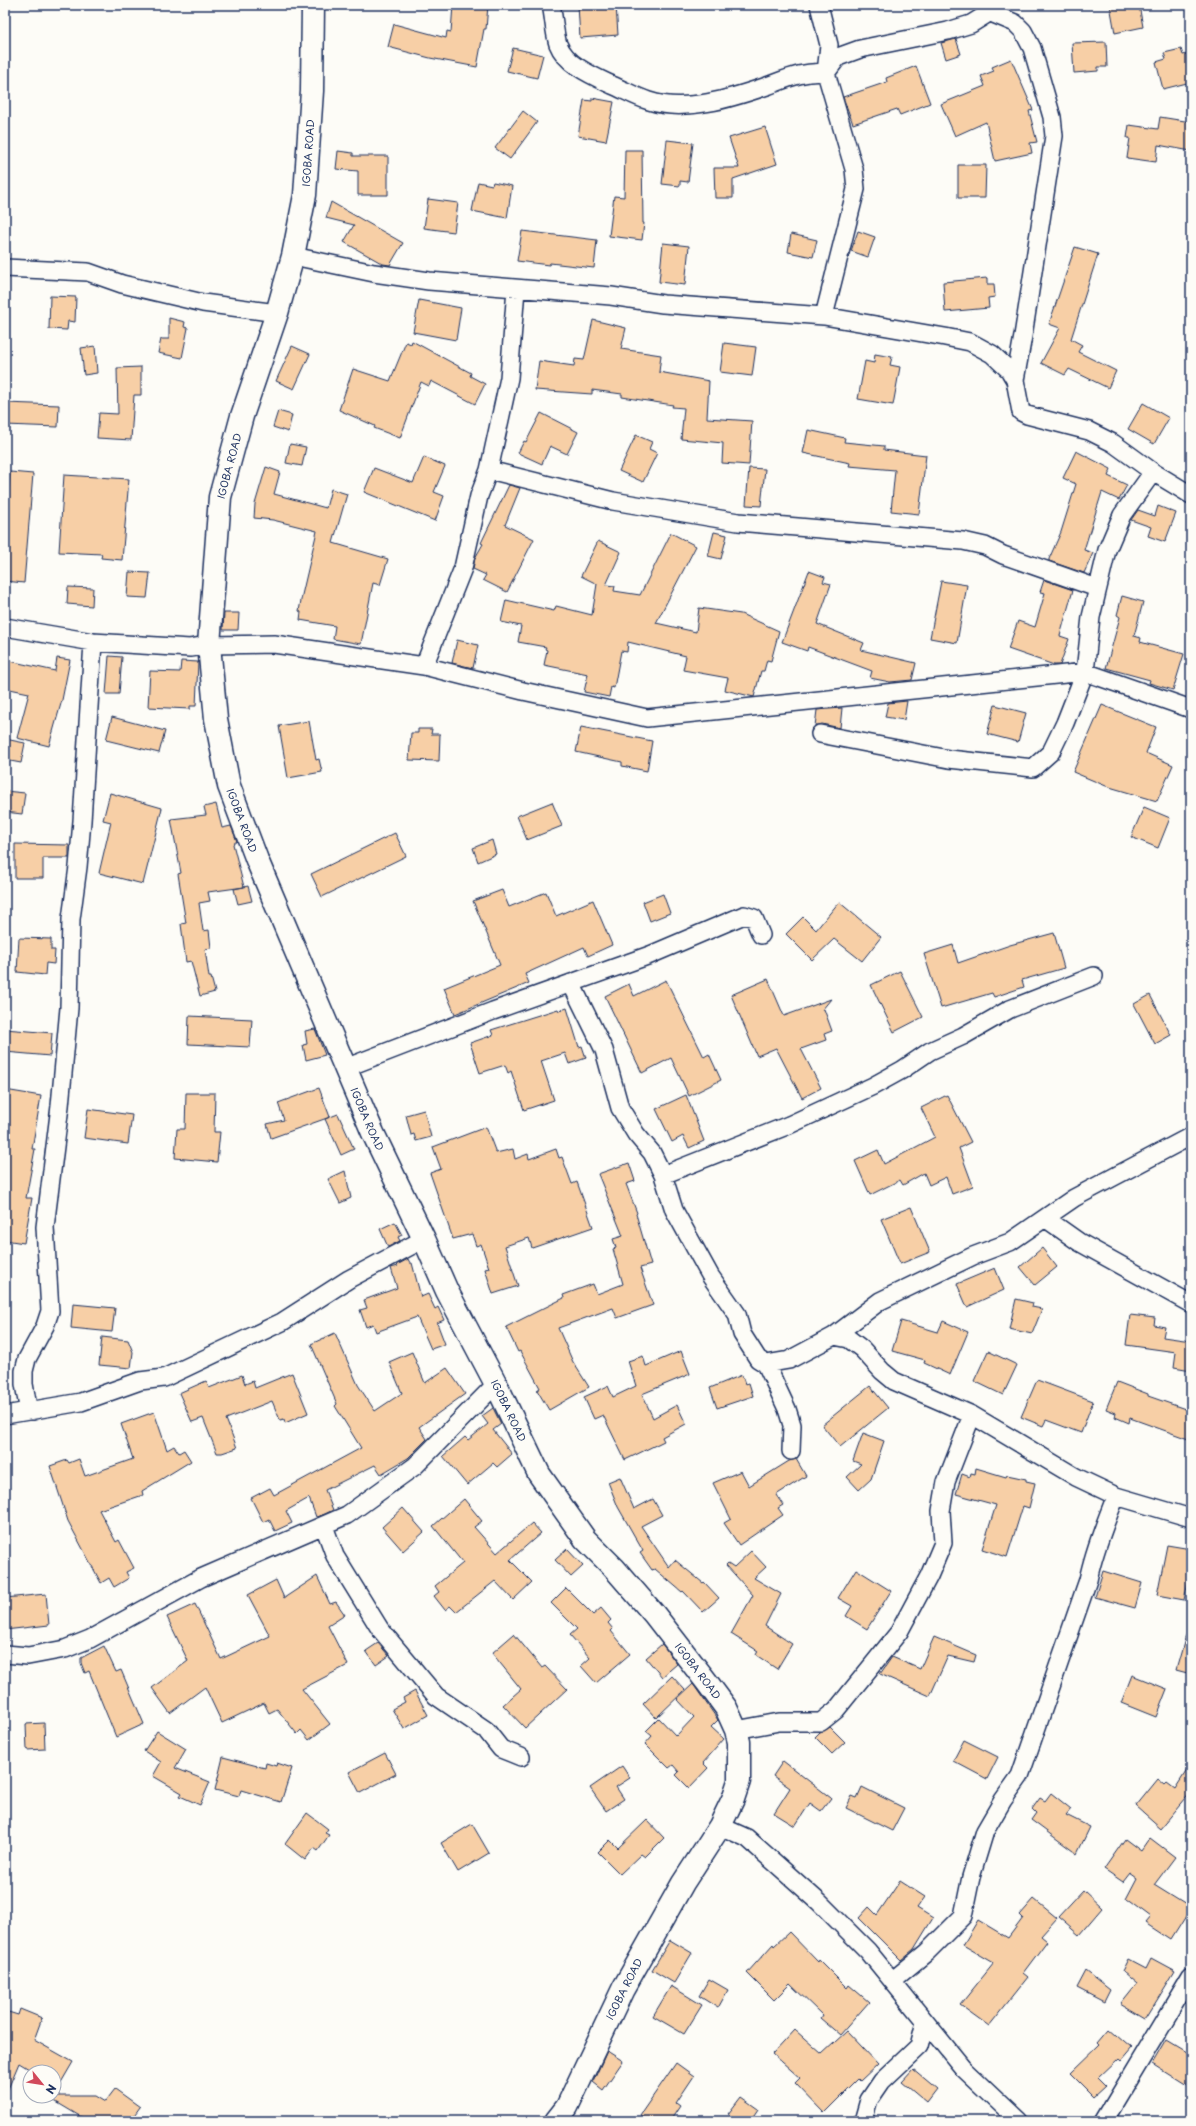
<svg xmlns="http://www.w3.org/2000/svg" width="1196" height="2126" viewBox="0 0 1196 2126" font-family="'Playpen Sans',sans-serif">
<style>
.building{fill:#f7cfa6;stroke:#1b2f5e}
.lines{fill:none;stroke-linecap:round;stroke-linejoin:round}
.street-casing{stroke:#1b2f5e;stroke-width:20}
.secondary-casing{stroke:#1b2f5e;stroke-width:25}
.street{stroke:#fdfcf7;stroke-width:17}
.secondary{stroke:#fdfcf7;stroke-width:22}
.labels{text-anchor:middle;stroke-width:4;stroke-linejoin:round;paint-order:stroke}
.street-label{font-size:10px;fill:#1b2f5e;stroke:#fdfcf7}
</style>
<rect width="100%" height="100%" fill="#fdfcf7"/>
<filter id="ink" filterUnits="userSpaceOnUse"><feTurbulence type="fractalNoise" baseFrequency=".025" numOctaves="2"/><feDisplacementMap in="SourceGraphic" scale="8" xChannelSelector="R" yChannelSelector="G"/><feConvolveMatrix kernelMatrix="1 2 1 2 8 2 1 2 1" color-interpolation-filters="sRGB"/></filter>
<g filter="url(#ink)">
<path class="building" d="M453 5H488L486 29H484L477 67 430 58 388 47 394 24 446 38 447 31 451 32Z
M578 5H616L618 35 580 38Z
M1110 5H1139L1143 27 1115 33Z
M956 39 961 54 946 59 941 43Z
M1106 42 1107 67H1098V71L1074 73 1072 43Z
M513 48 543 55 537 78 507 71Z
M1181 49 1183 55 1191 53V82L1163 89 1156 62 1166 59 1164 53Z
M1011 59 1033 110 1029 111 1037 142 1030 143 1032 153 995 161 986 122 955 136 941 104 985 86 981 76 994 71 992 67Z
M916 66 930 103 900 115 897 109 853 124 843 97 887 82 886 78Z
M592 98 614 102 606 141 578 136 584 100 592 101Z
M523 111 537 122 510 159 495 148Z
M1160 117 1191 122V151L1158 145 1156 162 1127 158 1130 138H1127L1129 125 1158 129Z
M765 127 777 164 733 179V198H715L714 168H739L729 138Z
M667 140 693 143 688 182 680 181V186L662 184Z
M625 150H642L643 223H644L642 240 609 236 614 196 624 197Z
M338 151 353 153V156H388V195H358V171L336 169Z
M958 165H986L985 198H958Z
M478 182 492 185 493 182 512 186 507 218 472 211Z
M428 199 458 203 454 232 424 228Z
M331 202 403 243 390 265 383 264 344 242 354 225 326 218Z
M522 231 597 240 594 268 550 263 549 265 517 261Z
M858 231 875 237 868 257 851 251Z
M791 234 817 240 813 257 788 252Z
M663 243 689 246 685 285 659 282Z
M1075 247 1098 254 1071 339 1082 345 1078 352 1116 371 1108 388 1069 369 1065 375 1041 363 1060 328 1049 324Z
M987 278V284H994L995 297 988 298 989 308 945 312 943 282Z
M50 296 76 297 75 322 68 321 67 330 49 329Z
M419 300 461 308 456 340 413 332Z
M169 318 185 322 184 327 188 328 182 358 158 353 161 339H169Z
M593 320 626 328 621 349 661 355 659 372 709 381 707 418 752 421 749 465 722 463 723 443 681 439 684 408 672 407 673 405 622 397V394L592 390V394L535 390 539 361 574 366 575 359 584 360Z
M412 341 471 373 470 376 485 384 475 404 431 381 429 386 421 382 400 438 374 428 375 426 339 410 353 369 390 381 406 342 411 344Z
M724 343 756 347 752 376 720 372Z
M95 346 97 373 84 375 81 348Z
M292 346 310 354 294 389 276 381Z
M875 354 892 357 890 365 900 367 893 405 858 399 865 361 874 363Z
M141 367V395H134L131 440 97 438 99 413 118 414 117 368Z
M5 403 59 405 58 427 5 425Z
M1143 403 1169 418 1154 444 1128 429Z
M278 411 292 415 288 432 273 427Z
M541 413 578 432 567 454 550 446 542 464 518 453 524 441 526 442Z
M808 430 845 438 844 442 884 446V450L926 455 919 514 891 511 895 470 849 466 850 463 803 453Z
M636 435 652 442 649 449 657 453 643 482 619 471Z
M290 444 306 447 302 466 286 463Z
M1076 451 1111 469 1108 476 1127 485 1119 500 1102 492 1084 550 1093 553 1084 573 1049 561V559L1061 532 1076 484 1063 478Z
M424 457 445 466 434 492 444 496 435 521 364 492 374 468 413 483Z
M266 467 280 472 274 494 326 508 331 489 347 494 333 543 388 559 380 585 373 583 361 644 333 639 335 626 300 620 301 612 299 611 302 595 317 531 273 520 254 518 255 504Z
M749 468 765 469 761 506 746 505Z
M10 472 33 474 24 583 5 581V528Z
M64 475 129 479 122 560 101 558 102 554 59 552Z
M509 485 520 488 505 525 534 539 507 592 483 580 486 575 473 569 475 558 483 544 481 543Z
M1158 506 1176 513 1165 542 1148 536 1151 527 1131 520 1138 510 1155 516Z
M714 532 727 535 721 559 708 556Z
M671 533 696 546 656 623 696 632 699 608 741 614 779 631 771 661 767 660 764 671H761L754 697 725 690 728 678 683 670 686 656 628 642 627 652 621 651 614 688 611 687 609 697 584 692 588 674 544 665 547 650 545 649 546 647 518 642 521 626 501 622 506 600 554 611 556 606 592 615 597 584 581 576 598 541 621 552 606 585 615 586 614 591 640 595Z
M809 571 825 577 823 582 831 584 817 624 864 643 861 650 916 663 912 680 890 682 870 678 872 671 808 647 807 651 782 642Z
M129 572 150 573 147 598 127 597Z
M1044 580 1073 590 1060 636 1069 639 1060 665H1054L1008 649 1018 621 1035 627 1045 593 1040 592Z
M941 581 967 585 957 643 930 638Z
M68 587 93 588 92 606 67 604Z
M1122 596 1143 602 1134 636 1141 638 1140 642 1184 654 1173 690 1149 683 1150 680 1106 668 1120 617 1117 615Z
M224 613H239L238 630H223Z
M457 640 478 645 473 668 452 663Z
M109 656 122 657 119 694H106Z
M57 658 70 660 62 700 49 746 17 738 29 693 5 688V660L55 671Z
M181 661 198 662 196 706H190V709L148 707 150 671 180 672Z
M907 701 904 720 885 717 888 703Z
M995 705 1026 713 1018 742 987 734Z
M1102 705 1156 727 1146 753 1173 765 1157 801 1106 786 1073 772Z
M842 708 840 728 822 724 815 726 817 710Z
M112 717 165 731 159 753 106 740Z
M309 721 316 760 319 759 322 772 288 778 279 726Z
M581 727 652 741 647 771 622 766V762L576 752Z
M418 729H432L431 734H440L439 761 409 760 411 733H418Z
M5 739 25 743 21 763 5 760Z
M5 791 25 793 22 814 5 812Z
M110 793 162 808 143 884 99 873 111 822 103 820Z
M552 802 562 826 527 840 517 816Z
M216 804 222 828 231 826 237 841 233 844 244 887 248 886 252 901 238 904 234 889 244 887 208 892 210 901 199 903 203 931 209 930 211 948 205 949 209 977H211L215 992 200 996 191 961 186 962 181 924 186 923 178 874 181 873 171 819 206 815 204 807Z
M1144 807 1170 818 1158 848 1131 837Z
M395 833 406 856 322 897 311 874Z
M492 840 496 854 478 862 473 848Z
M15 844 69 845V858H43V878H15Z
M502 890 509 907 546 892 556 916 593 900 612 945 588 956 584 947 525 974 529 983 455 1014 444 988 500 965 473 901Z
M663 894 670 913 650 921 643 902Z
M839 902 881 937 862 961 834 939 812 960 786 934 803 917 816 930Z
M1054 933 1064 968 1022 980 1024 987 994 997 992 993 941 1008 924 954 953 945 958 963 1010 945Z
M19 938 51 939V950H55L54 964 46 963 45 975 17 972Z
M900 971 923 1017 894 1032 871 985Z
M768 979 784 1016 831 999 822 1010 824 1009 832 1031 824 1034 826 1040 801 1049 821 1088 802 1098 776 1048 757 1056 731 995Z
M666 980 704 1057 709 1054 721 1080 689 1096 671 1058 642 1073 605 996 629 984 634 996Z
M1150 995 1171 1035 1155 1044 1134 1004Z
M567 1008 579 1047 582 1046 586 1058 569 1064 565 1053 541 1061 554 1100 524 1110 511 1071 508 1073 505 1065 480 1073 470 1043 493 1035 491 1030 558 1009 559 1011Z
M189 1016 252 1019 250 1047 188 1044Z
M5 1029 52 1033 50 1056 5 1052Z
M315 1029 325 1055 306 1060 303 1045 307 1044 305 1031Z
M319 1088 330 1117 271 1138 267 1124 284 1120 278 1103Z
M5 1090 41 1096 32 1149H35L26 1198H32L24 1243 5 1240Z
M186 1093H215L214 1132H220L217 1162 175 1158 177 1129H185Z
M686 1095 704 1141 689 1148 683 1136 672 1142 656 1109Z
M947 1095 971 1142 959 1148 973 1186 952 1194 946 1177 929 1185 924 1173 903 1185 900 1180 870 1195 855 1161 878 1150 884 1164 935 1137 921 1108Z
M88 1109 132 1115 128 1144 84 1138Z
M424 1110 431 1137 416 1141 414 1134 411 1135 406 1115Z
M338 1114 354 1149 341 1155 325 1119Z
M486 1127 496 1153 513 1149 515 1159 528 1154 529 1159 556 1149 559 1158 562 1157 572 1184 577 1182 593 1227 532 1248 529 1238 505 1246 518 1286 493 1294 485 1269 489 1268 481 1244 476 1246 472 1234 453 1239 430 1173 441 1169 433 1147Z
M629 1163 635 1181 626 1184 637 1213 636 1214 651 1265 640 1268 653 1305 617 1318 613 1308 558 1328 573 1362 589 1387 549 1410 537 1390 540 1388 520 1351 518 1352 506 1327 564 1298 563 1295 593 1284 597 1294 623 1284 613 1249 616 1248 613 1239 623 1236 598 1174Z
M345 1171 351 1198 340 1203 328 1179Z
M911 1207 930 1252 900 1264 881 1219Z
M395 1222 402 1235 398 1237 400 1241 388 1247 380 1229Z
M1042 1248 1057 1267 1035 1285 1020 1267Z
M408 1259 410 1263H412L421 1297 428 1294 435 1309 438 1307 444 1320 437 1323 445 1344 431 1349 417 1317 376 1332 373 1324 366 1327 360 1310 367 1308 364 1300 397 1288 391 1268 398 1266 397 1265Z
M995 1268 1004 1290 967 1307 957 1284Z
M1016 1299 1033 1303 1032 1307 1042 1309 1032 1334 1009 1329Z
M73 1304 115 1308 112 1332 71 1328Z
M1130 1315 1155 1318 1154 1325 1165 1327 1163 1337 1191 1341V1370L1174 1367 1176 1352 1126 1345Z
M901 1321 938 1332 943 1321 968 1332 950 1375 924 1363 925 1360 892 1351Z
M335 1333 358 1385 375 1411 402 1393 389 1362 412 1352 425 1383 447 1368 465 1394 419 1427 427 1439 408 1458 381 1474 375 1465 325 1490 333 1510 325 1514 316 1517 309 1498 286 1511 292 1523 275 1531 269 1519 263 1522 251 1498 270 1488 274 1495 361 1448 335 1406 337 1404 311 1344Z
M102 1337 128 1340 133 1352 131 1368 99 1365Z
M681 1351 690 1374 642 1394 653 1418 677 1405 686 1424 662 1437 664 1441 625 1460 603 1415 594 1419 584 1397 608 1386 613 1397 636 1386 628 1361 643 1356 646 1366Z
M988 1351 1017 1365 1003 1395 974 1381Z
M292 1373 308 1413 285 1423 284 1419 280 1420 272 1401 226 1419 237 1448 222 1453H217L203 1418 192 1422 179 1393 206 1381 209 1388 242 1375 245 1384 253 1381 255 1388Z
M742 1375 745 1384 749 1383 753 1396 717 1408 710 1388Z
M1037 1380 1093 1401 1081 1433 1046 1420 1043 1426 1021 1417Z
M1117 1382 1148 1394V1396L1191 1411V1440L1130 1418 1129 1423 1115 1417 1116 1413 1106 1409Z
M870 1386 888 1408 840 1447 822 1425Z
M493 1408 501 1424 493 1430 512 1454 497 1467 493 1463 467 1485 443 1456 465 1437 468 1440 488 1424 482 1416Z
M154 1412 167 1450 174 1446 179 1453 184 1450 191 1461 142 1491 143 1495 99 1510 116 1542 119 1540 134 1568 126 1572 129 1578 114 1587 109 1578 101 1583 68 1521 50 1466 67 1460 69 1463 79 1459 85 1476 133 1459 121 1424Z
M863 1433 884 1441 871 1479 859 1490 847 1477 861 1464 853 1461Z
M796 1459 806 1476 776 1495 783 1505 778 1508 783 1515 739 1545 724 1523 731 1519 713 1483 741 1471 749 1486 789 1461Z
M976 1468 1006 1477 1007 1475 1026 1479V1481L1035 1483 1029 1508 1023 1506 1007 1557 982 1549 996 1505 956 1494 962 1474 970 1477 971 1473 975 1474Z
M620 1477 634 1509 653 1499 662 1515 641 1526 669 1567 675 1560 703 1583 704 1582 719 1598 703 1612 683 1591 682 1592 655 1569 652 1570 640 1553 643 1551 618 1507 608 1482Z
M464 1499 482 1521 474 1527 497 1553 532 1523 541 1533 510 1560 532 1582 513 1600 495 1581 456 1612 450 1606 445 1610 434 1596 439 1592 435 1586 463 1563 433 1526Z
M403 1508 424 1532 403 1551 382 1527Z
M1167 1545 1191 1549V1567L1184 1600 1157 1595Z
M567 1549 583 1566 571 1577 555 1560Z
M751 1551 766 1567 754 1578 781 1594 765 1626 792 1644 777 1669 756 1655 758 1651 731 1634 753 1595 726 1565 728 1563 734 1567Z
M856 1569 891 1591 867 1629 846 1616 852 1606 838 1598Z
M1103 1571 1142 1583 1135 1608 1095 1597Z
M317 1576 330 1604 336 1602 345 1615 328 1626 348 1665 302 1689 330 1724 309 1740 301 1730 297 1734 277 1709 269 1713 264 1703 222 1723 205 1687 170 1713 152 1688 188 1661 167 1617 195 1604 221 1659 270 1636 248 1595 276 1580 284 1598Z
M566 1588 593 1615 601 1608 611 1620 608 1623 613 1629 611 1631 630 1654 596 1683 581 1666 590 1658 570 1635 577 1629 551 1603Z
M46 1594 49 1625 5 1630V1598Z
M1187 1632H1191V1674L1176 1670Z
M514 1634 542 1668 545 1666 567 1689 525 1728 503 1705 521 1689 492 1653Z
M934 1637 976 1655 974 1662 948 1656 930 1696 880 1674 892 1657 920 1669Z
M378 1643 389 1656 376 1665 366 1651Z
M662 1644 677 1664 662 1677 646 1658Z
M104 1646 116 1672 121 1670 144 1724 116 1737 89 1671 85 1673 81 1663V1658Z
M1132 1675 1167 1689 1156 1717 1121 1703Z
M672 1676 685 1690 656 1718 643 1704Z
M693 1684 718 1720 711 1727 724 1739 703 1763 708 1768 689 1788 676 1775 679 1772 673 1765 669 1768 645 1744 652 1736 646 1731 659 1718 676 1736 694 1717 677 1699Z
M415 1691 428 1715 404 1729 392 1709 405 1702 403 1698Z
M44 1723 45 1749 27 1750 26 1724Z
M830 1727 845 1742 832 1754 815 1737 820 1732Z
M157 1731 186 1749 175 1768 210 1782 200 1805 180 1796 182 1793 153 1776 161 1762 144 1751Z
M964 1740 998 1757 987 1779 953 1761Z
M385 1753 396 1774 360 1793 349 1772Z
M223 1757 265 1768 266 1763 276 1766 277 1763 292 1768 281 1802 241 1790 239 1796 215 1790Z
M783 1761 831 1798 821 1811 810 1803 795 1826 774 1813 790 1788 773 1776Z
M1191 1764V1792L1161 1828 1136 1806 1158 1779 1165 1785 1167 1783 1175 1789Z
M622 1766 630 1778 616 1787 624 1799 606 1811 590 1788Z
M862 1787 904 1808 892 1831 846 1808 852 1796 857 1798Z
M1051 1793 1071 1809 1066 1815 1090 1827 1077 1854 1031 1820 1036 1813 1032 1809 1040 1798 1045 1801Z
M307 1813 328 1829 325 1833 329 1835 318 1851 314 1848 305 1860 285 1844Z
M647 1820 664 1838 645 1857 641 1854 620 1874 598 1852 610 1840 618 1848Z
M472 1824 489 1853 458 1872 441 1843Z
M1150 1838 1175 1857 1154 1885 1191 1908 1171 1940 1145 1923 1150 1917 1126 1899 1137 1878 1130 1873 1123 1882 1104 1869 1125 1839 1141 1851Z
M900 1881 925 1897 917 1908 933 1918 914 1949 901 1960 859 1918 869 1907 877 1915Z
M1083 1890 1102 1908 1079 1935 1058 1917Z
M1034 1899 1057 1918 1041 1936 1047 1941 1023 1973 1028 1977 989 2026 960 2005 994 1963 963 1945 978 1920 1008 1938 1023 1918 1020 1915Z
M789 1932 818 1962 819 1960 847 1988 849 1985 869 2002 840 2035 820 2018 822 2015 790 1984 774 2000 747 1973 773 1944 774 1946Z
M670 1940 692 1953 674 1983 652 1970Z
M1151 1958 1175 1971 1146 2018 1121 2003 1137 1983 1123 1971 1129 1959 1146 1968Z
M1086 1971 1110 1990 1104 2002 1077 1988Z
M709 1979 728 1990 718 2008 699 1996Z
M671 1986 702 2005 684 2034 653 2016Z
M20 2009 42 2018 34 2040 73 2062 59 2086 54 2084V2072H34L19 2063 5 2096V2011L18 2015Z
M1109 2029 1131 2048 1120 2061 1118 2059 1098 2078 1106 2086 1094 2097 1070 2073 1100 2044 1098 2042Z
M795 2030 822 2054 847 2031 878 2064 860 2081 858 2079 824 2113 795 2083 800 2078 773 2054Z
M1166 2040 1191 2055V2079L1187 2086 1152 2064Z
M607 2051 623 2061 603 2090 593 2082Z
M676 2063 694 2076 676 2103 680 2106 670 2121H649L640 2115Z
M913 2069 937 2089 927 2102 902 2081Z
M115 2089 140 2107 130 2121H88L46 2096H95L105 2102Z
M741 2097 758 2109 750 2121H739L728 2114Z"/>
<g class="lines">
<g class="street-casing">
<path id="street" d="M551 5C554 17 554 32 558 44 566 65 593 76 612 85 624 90 636 97 649 101 685 113 732 98 767 86 786 79 806 70 826 73
M819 5 829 45 826 73 854 169 856 189 824 316
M991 13 1015 23 1023 31 1032 48 1052 117 1054 136 1023 336 1015 380
M826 73 838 57 860 49 948 31 971 24 1000 6
M293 256 374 273 429 281 611 296 663 304 824 316 945 337 970 342 992 354 1009 370 1015 380 1021 412 1027 415 1089 431 1113 443 1153 472 1191 495
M5 268 88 272 122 284 203 303 277 313
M489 470 613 501 738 522 963 541 985 546 1003 555 1097 588
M5 627 93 642 190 648 209 645 274 644 424 666 523 691 647 718 1085 672 1191 709
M424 666 463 568 479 496 489 470 509 378 516 289
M820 734 949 759 1033 768 1051 752 1065 723 1085 672 1091 617 1107 550 1122 515 1153 472
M571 983 604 1050 620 1108 636 1134 652 1153 663 1175 674 1210 711 1277 737 1314 742 1334 758 1359 766 1364 787 1409 792 1425 791 1451
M345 1068 493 1011 650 955 744 915 754 918 761 935
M663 1175 789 1125 873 1086 902 1070 930 1051 963 1036 1010 1009 1094 976
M1045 1218 1079 1242 1191 1304
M834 1336 849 1339 862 1349 882 1371 894 1381 972 1415 1076 1477 1116 1496 1191 1518
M766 1364 789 1360 834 1336 880 1301 973 1256 1010 1242 1074 1198 1191 1136
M33 1411 28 1407 24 1384V1371L27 1359 45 1326 50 1311 45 1227 60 1106 69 1008 71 919 78 867 82 821 93 642
M5 1415 81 1402 140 1381 164 1378 282 1322 349 1279 424 1239
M324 1526 335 1556 380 1629 436 1696 486 1730 501 1749 521 1757
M5 1654 28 1656 65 1649 90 1639 201 1578 347 1515 415 1466 496 1384
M736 1730 779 1722H821L836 1710 899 1632 929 1576 943 1543 941 1511 946 1482 972 1415
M720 1826 747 1838 819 1902 868 1951 963 2068 1019 2121
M893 1980 927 1952 963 1916 971 1877 985 1831 1003 1800 1020 1776 1088 1580C1094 1551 1105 1523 1116 1496
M863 2121 869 2100 882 2081 919 2046 925 2022
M1104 2121 1191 1976"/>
</g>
<g class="secondary-casing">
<g id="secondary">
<path id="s1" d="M313 5 312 91 305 195 293 256 277 313 242 416 220 497 209 645 216 719 229 786 257 860 373 1133 424 1239 447 1291 496 1384 539 1474 585 1539 614 1568 654 1614 706 1681 726 1708 736 1730 739 1742V1781L733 1799 720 1826 683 1883 623 1989 567 2107 556 2121"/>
</g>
</g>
<use href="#street" class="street"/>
<use href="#secondary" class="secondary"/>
</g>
</g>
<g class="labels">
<g class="street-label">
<text transform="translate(308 153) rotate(-86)" y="4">IGOBA ROAD</text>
<text transform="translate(229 466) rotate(-75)" y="4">IGOBA ROAD</text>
<text dy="4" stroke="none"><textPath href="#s1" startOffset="832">IGOBA ROAD</textPath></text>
<text dy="4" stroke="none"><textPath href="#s1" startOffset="1156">IGOBA ROAD</textPath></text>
<text dy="4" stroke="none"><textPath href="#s1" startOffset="1480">IGOBA ROAD</textPath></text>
<text dy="4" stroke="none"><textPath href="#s1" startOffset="1804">IGOBA ROAD</textPath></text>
<text transform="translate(624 1989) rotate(-63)" y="4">IGOBA ROAD</text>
</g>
</g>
<rect width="1196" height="2126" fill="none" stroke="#fdfcf7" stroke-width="20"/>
<rect x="10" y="10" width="1176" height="2106" fill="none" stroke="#1b2f5e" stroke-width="1.5" filter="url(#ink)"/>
<g transform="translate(42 2084) rotate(120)"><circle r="19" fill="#fdfcf7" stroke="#a3aaba"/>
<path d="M0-3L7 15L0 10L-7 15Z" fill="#d1495b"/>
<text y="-6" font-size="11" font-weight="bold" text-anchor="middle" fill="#1b2f5e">N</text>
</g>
</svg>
